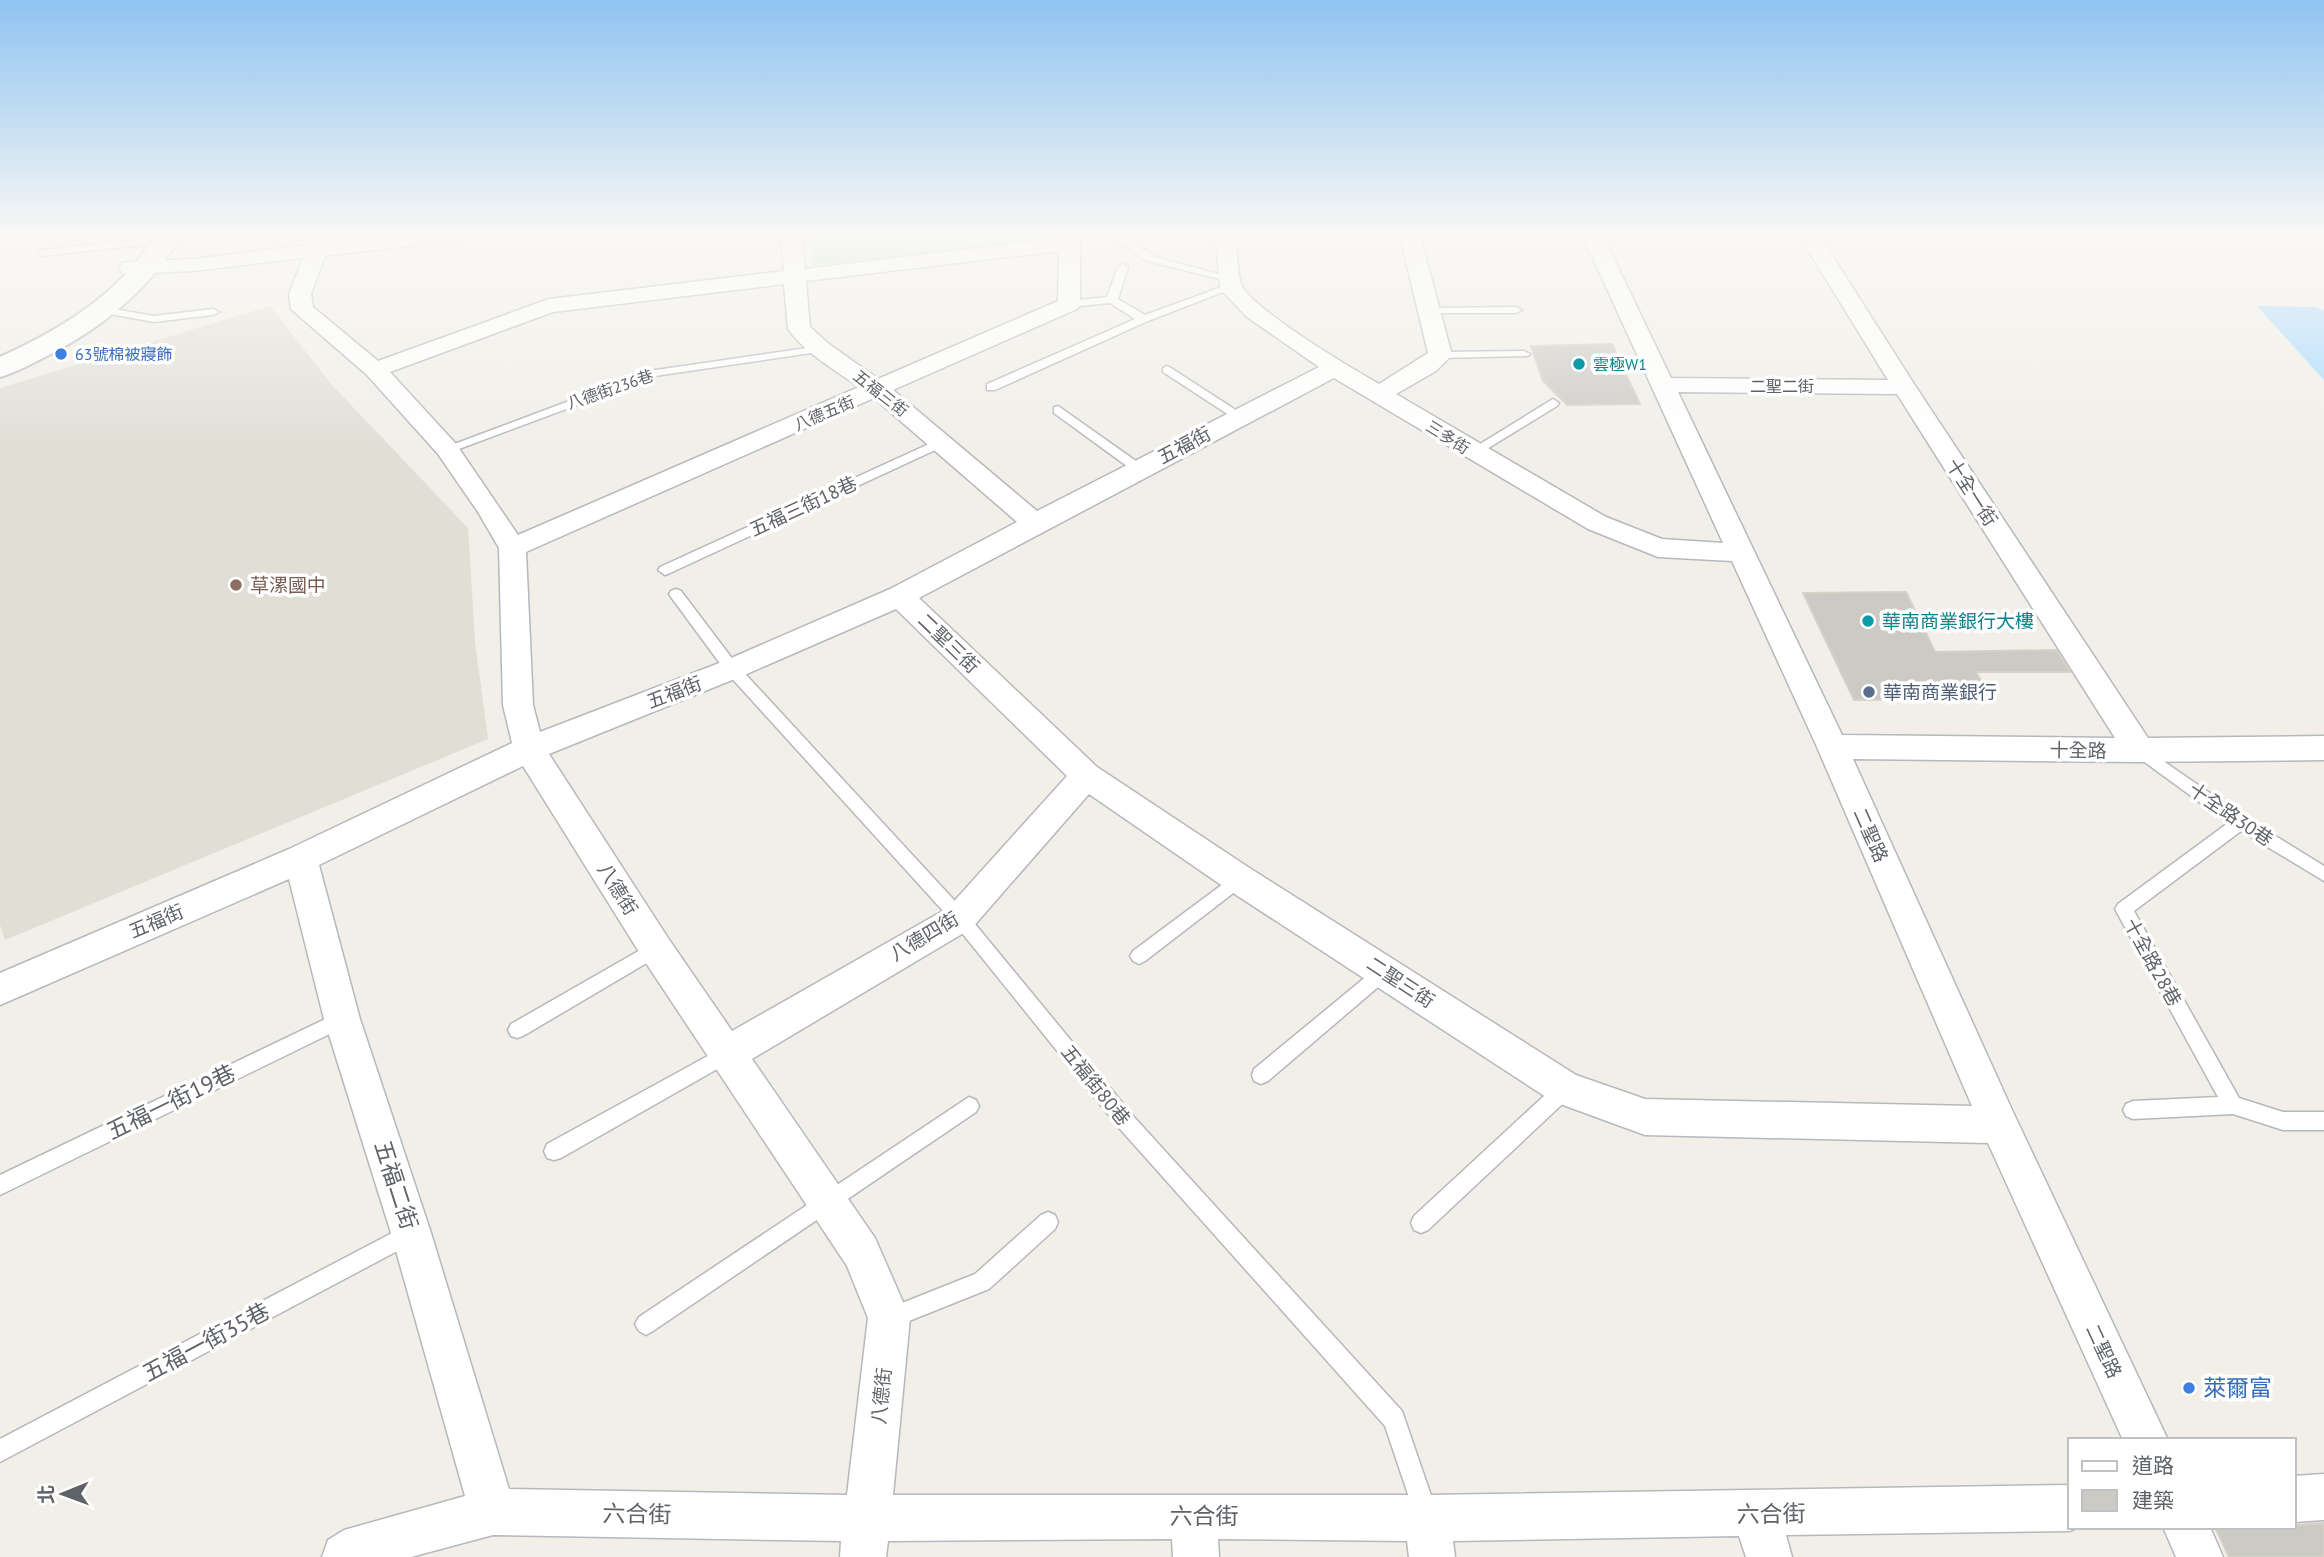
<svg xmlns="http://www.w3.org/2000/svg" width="2324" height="1557" viewBox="0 0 2324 1557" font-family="'PT Sans','Noto Sans TC',sans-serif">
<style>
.education{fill:#e1ded6}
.green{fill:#c5e8c5}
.water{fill:#aadaff}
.building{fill:#cccac5;stroke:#d6d1c6;stroke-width:2}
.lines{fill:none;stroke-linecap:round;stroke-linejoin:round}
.lane-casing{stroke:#b5b8bc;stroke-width:3}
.street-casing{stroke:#b5b8bc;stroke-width:3}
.secondary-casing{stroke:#b6babf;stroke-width:4}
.lane{fill:#fff;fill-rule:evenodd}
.street{fill:#fff;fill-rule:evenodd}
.secondary{fill:#fff;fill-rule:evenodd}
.shop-dot{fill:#3f7fe0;stroke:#fff;stroke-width:2.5}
.culture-dot{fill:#0f9aa8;stroke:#fff;stroke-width:2.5}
.education-dot{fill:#8d6e63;stroke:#fff;stroke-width:2.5}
.service-dot{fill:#5c6f8a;stroke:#fff;stroke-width:2.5}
.labels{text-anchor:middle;stroke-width:7;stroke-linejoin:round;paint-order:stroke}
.far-shop-label{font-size:16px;fill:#366cbe;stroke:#fff;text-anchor:start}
.far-culture-label{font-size:16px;fill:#0d838f;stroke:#fff;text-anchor:start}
.far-street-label{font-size:16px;fill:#5f6368;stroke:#fff}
.street-label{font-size:19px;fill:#5f6368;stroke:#fff}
.education-label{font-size:19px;fill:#785e54;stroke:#fff;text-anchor:start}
.culture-label{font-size:19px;fill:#0d838f;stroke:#fff;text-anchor:start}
.service-label{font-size:19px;fill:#4e5e75;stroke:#fff;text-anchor:start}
.near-street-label{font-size:23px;fill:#5f6368;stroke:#fff}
.near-shop-label{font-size:23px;fill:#366cbe;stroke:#fff;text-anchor:start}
</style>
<rect width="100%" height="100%" fill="#f1efe8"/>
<path class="education" d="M270 306 332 385 468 528 475 642 488 739 5 940 0 925V388Z"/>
<path class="green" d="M813 232H1055L1054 238 812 266Z"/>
<path class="water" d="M2257 306 2316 307 2324 310V380Z"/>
<path class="building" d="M1612 344 1640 404 1567 405 1543 381 1531 346Z
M1906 592 1935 652 2056 650 2070 672H1976L1992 699 1854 700 1803 593Z
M2324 1523V1557H2229L2215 1527H2294V1525Z"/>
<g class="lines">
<g class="lane-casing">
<path id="lane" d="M1105 232H1117L1155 257 1233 278 1228 281 1147 261Z
M146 239 151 242 150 244 42 256 37 253 42 250Z
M1123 264 1128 267 1118 299 1145 315 1227 285 1236 287 1148 321 995 390H987V384L1135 319 1110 303 1069 307 1063 304 1069 301 1107 297 1118 267Z
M103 307 154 316 213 309 219 312 213 315 154 322 99 312V308Z
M1428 308 1516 307 1522 310 1516 313H1424L1422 311Z
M821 346 825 347V351L655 376 451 452 447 453 441 449 649 371Z
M1524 351 1530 354 1528 356 1440 358 1434 355 1440 352Z
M1167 366 1171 368 1245 416 1239 420 1235 419 1163 372V368Z
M1553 399 1559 403 1557 406 1477 455 1473 456 1467 452Z
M1058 406 1143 466V472H1135L1054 413V407Z
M942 438 946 439V445L670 573 665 575 658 570 660 567Z
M676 589 681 591 737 665 966 913 1134 1117 1402 1411 1437 1513 1433 1521 1425 1525 1417 1521 1385 1426 1120 1129 954 923 727 673 671 597 669 594 671 591Z
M2140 745 2246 818 2324 866V881L2241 831 2134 911 2239 1098 2283 1112H2324V1130H2283L2233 1114 2133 1119 2126 1116 2123 1110 2126 1104 2133 1101 2218 1097 2115 909 2118 904 2228 823 2135 755 2132 751 2135 747Z
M1239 872 1245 874 1247 879 1245 884 1145 961 1139 964 1133 961 1130 956 1133 951Z
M656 941 662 944 665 949 662 954 523 1036 517 1038 511 1036 508 1030 511 1024Z
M1385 963 1391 966 1394 971 1391 976 1268 1081 1261 1084 1254 1081 1252 1075 1254 1069 1379 966Z
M342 1011 348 1013 351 1019 348 1025 0 1195V1175Z
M726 1046 733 1048 735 1054 733 1060 561 1158 554 1160 547 1158 544 1151 547 1144Z
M1565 1080 1572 1083 1574 1089 1572 1095 1428 1230 1421 1233 1414 1230 1411 1223 1414 1216 1558 1083Z
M969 1097 976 1100 979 1106 976 1112 653 1331 646 1335 639 1331 635 1324 639 1317Z
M1048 1212 1055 1215 1058 1222 1055 1229 989 1289 889 1329 882 1325 878 1318 882 1311 975 1274 1041 1215Z
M411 1223 418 1226 421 1233 418 1240 0 1462V1439Z"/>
</g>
<g class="street-casing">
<path id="street" d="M313 232H333L330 242 418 232H480L477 236 470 238 325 256 311 294 313 307 378 361 549 299 784 271 781 232H801L805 269 1060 238V232H1080V304L1077 309 893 390 1037 511 1319 367 1247 317 1223 292 1220 287 1215 232H1235C1237 245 1237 276 1242 286 1255 311 1351 368 1379 384L1428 353 1399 232H1419L1452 355 1436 371 1396 394 1606 517 1662 539 1723 543 1581 232H1601L1671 378 1888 380 1797 232H1817L1916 387 2148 738 2324 736V760L2139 762 1853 759 2013 1112 2168 1440H2123L1988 1143 1645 1135 1552 1101 1227 889 1089 794 972 928 752 1059 875 1238 910 1318 893 1495H1427L2070 1485V1527H2079L2070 1531 1786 1535 1792 1557H1746L1739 1536 1453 1541 1455 1557H1409L1407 1541 1218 1539 1219 1557H1173L1172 1539 888 1541 886 1557H840L841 1541 493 1535 411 1557H322L328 1540 344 1530 465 1496 391 1233 324 1019 289 879 0 1005V973L289 849 512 743 503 705 499 548 478 512 438 454 367 375 291 309 289 294 303 258 193 271 130 274 122 273 119 268 122 263 130 262 193 259 308 245ZM1059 251 1058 301 878 379 829 344 810 327 806 281ZM784 284 788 329C805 353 835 370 859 387L518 535 456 444 390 372 553 312ZM1334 378 1588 529 1658 557 1732 561 1817 747 1972 1106 1645 1099 1576 1075 1251 869 1097 767 919 598ZM1678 392 1897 394 2115 738 1842 735ZM874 398 1017 522 890 589 722 662 540 732 533 705 526 552ZM896 609 1067 776 948 908 732 1031 668 938 549 754 742 676ZM523 766 644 960 847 1266 868 1318 847 1495 509 1489 431 1233 360 1019 319 865Z
M2324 1474V1520L2294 1522V1476Z
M2163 1527H2210L2223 1557H2176Z"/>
</g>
<g class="secondary-casing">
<path id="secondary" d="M157 232H183C151 288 106 325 49 355 33 363 17 372 0 377V357C63 328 122 293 157 232Z"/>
</g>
<use href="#lane" class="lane"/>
<use href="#street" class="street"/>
<use href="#secondary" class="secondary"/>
</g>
<linearGradient id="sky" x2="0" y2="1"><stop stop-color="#8fc3f1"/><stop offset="0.52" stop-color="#f9f8f5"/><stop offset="1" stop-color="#f9f8f5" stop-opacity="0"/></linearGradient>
<rect width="2324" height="450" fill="url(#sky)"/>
<g class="shop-dot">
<circle cx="61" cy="354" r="7"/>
<circle cx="2189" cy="1388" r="7"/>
</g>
<g class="culture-dot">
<circle cx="1579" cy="364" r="7"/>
<circle cx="1868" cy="621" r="7"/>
</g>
<circle class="education-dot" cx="236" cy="585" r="7"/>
<circle class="service-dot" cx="1869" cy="692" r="7"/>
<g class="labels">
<g class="far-shop-label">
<text x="75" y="360">63號棉被寢飾</text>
</g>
<g class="far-culture-label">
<text x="1593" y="370">雲極W1</text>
</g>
<g class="far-street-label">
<text x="1782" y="392">二聖二街</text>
<text transform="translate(610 389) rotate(-19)" y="6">八德街236巷</text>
<text transform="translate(881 393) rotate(38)" y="6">五福三街</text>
<text transform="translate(824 413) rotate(-23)" y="6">八德五街</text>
<text transform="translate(1448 437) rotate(32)" y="6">三多街</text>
</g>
<g class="street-label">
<text transform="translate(1184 445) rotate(-28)" y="7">五福街</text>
<text transform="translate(1972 492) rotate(57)" y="7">十全一街</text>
<text transform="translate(803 506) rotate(-25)" y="7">五福三街18巷</text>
<text transform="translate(949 643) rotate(44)" y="7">二聖三街</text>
<text transform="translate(674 692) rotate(-21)" y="7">五福街</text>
<text transform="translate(2078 750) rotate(1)" y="7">十全路</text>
<text transform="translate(2231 814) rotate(34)" y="7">十全路30巷</text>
<text transform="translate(1871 835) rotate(66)" y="7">二聖路</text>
<text transform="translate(618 889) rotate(58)" y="7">八德街</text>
<text transform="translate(156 921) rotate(-23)" y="7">五福街</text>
<text transform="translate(924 936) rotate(-31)" y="7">八德四街</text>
<text transform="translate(2153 962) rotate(61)" y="7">十全路28巷</text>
<text transform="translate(1401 982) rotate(33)" y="7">二聖三街</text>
<text transform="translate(1096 1085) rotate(51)" y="7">五福街80巷</text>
<text transform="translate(2104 1351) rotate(65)" y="7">二聖路</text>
<text transform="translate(881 1396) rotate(-84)" y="7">八德街</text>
</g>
<g class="education-label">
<text x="250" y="592">草漯國中</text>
</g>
<g class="culture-label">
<text x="1882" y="628">華南商業銀行大樓</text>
</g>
<g class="service-label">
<text x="1883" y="699">華南商業銀行</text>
</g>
<g class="near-street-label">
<text transform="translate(171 1102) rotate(-26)" y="8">五福一街19巷</text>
<text transform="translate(396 1185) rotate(72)" y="8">五福二街</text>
<text transform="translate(206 1342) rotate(-28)" y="8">五福一街35巷</text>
<text transform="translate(637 1514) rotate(1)" y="8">六合街</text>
<text transform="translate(1771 1514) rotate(-1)" y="8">六合街</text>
<text x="1204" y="1524">六合街</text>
</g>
<g class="near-shop-label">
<text x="2203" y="1396">萊爾富</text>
</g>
</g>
<rect x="2068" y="1438" width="228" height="91" fill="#ffffff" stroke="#bfc1c3" stroke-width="2"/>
<rect x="2082" y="1461" width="35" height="10" fill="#ffffff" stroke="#bfc1c3" stroke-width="2"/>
<text x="2132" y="1473" font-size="21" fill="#5f6368">道路</text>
<rect x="2082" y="1490" width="35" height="21" fill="#cccac5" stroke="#bfc1c3" stroke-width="2"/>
<text x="2132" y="1508" font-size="21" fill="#5f6368">建築</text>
<g transform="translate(63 1494) rotate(269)" stroke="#ffffff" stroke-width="5" paint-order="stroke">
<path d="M0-5L12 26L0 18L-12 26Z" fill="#5f6368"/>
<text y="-10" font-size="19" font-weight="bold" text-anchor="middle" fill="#5f6368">北</text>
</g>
</svg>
